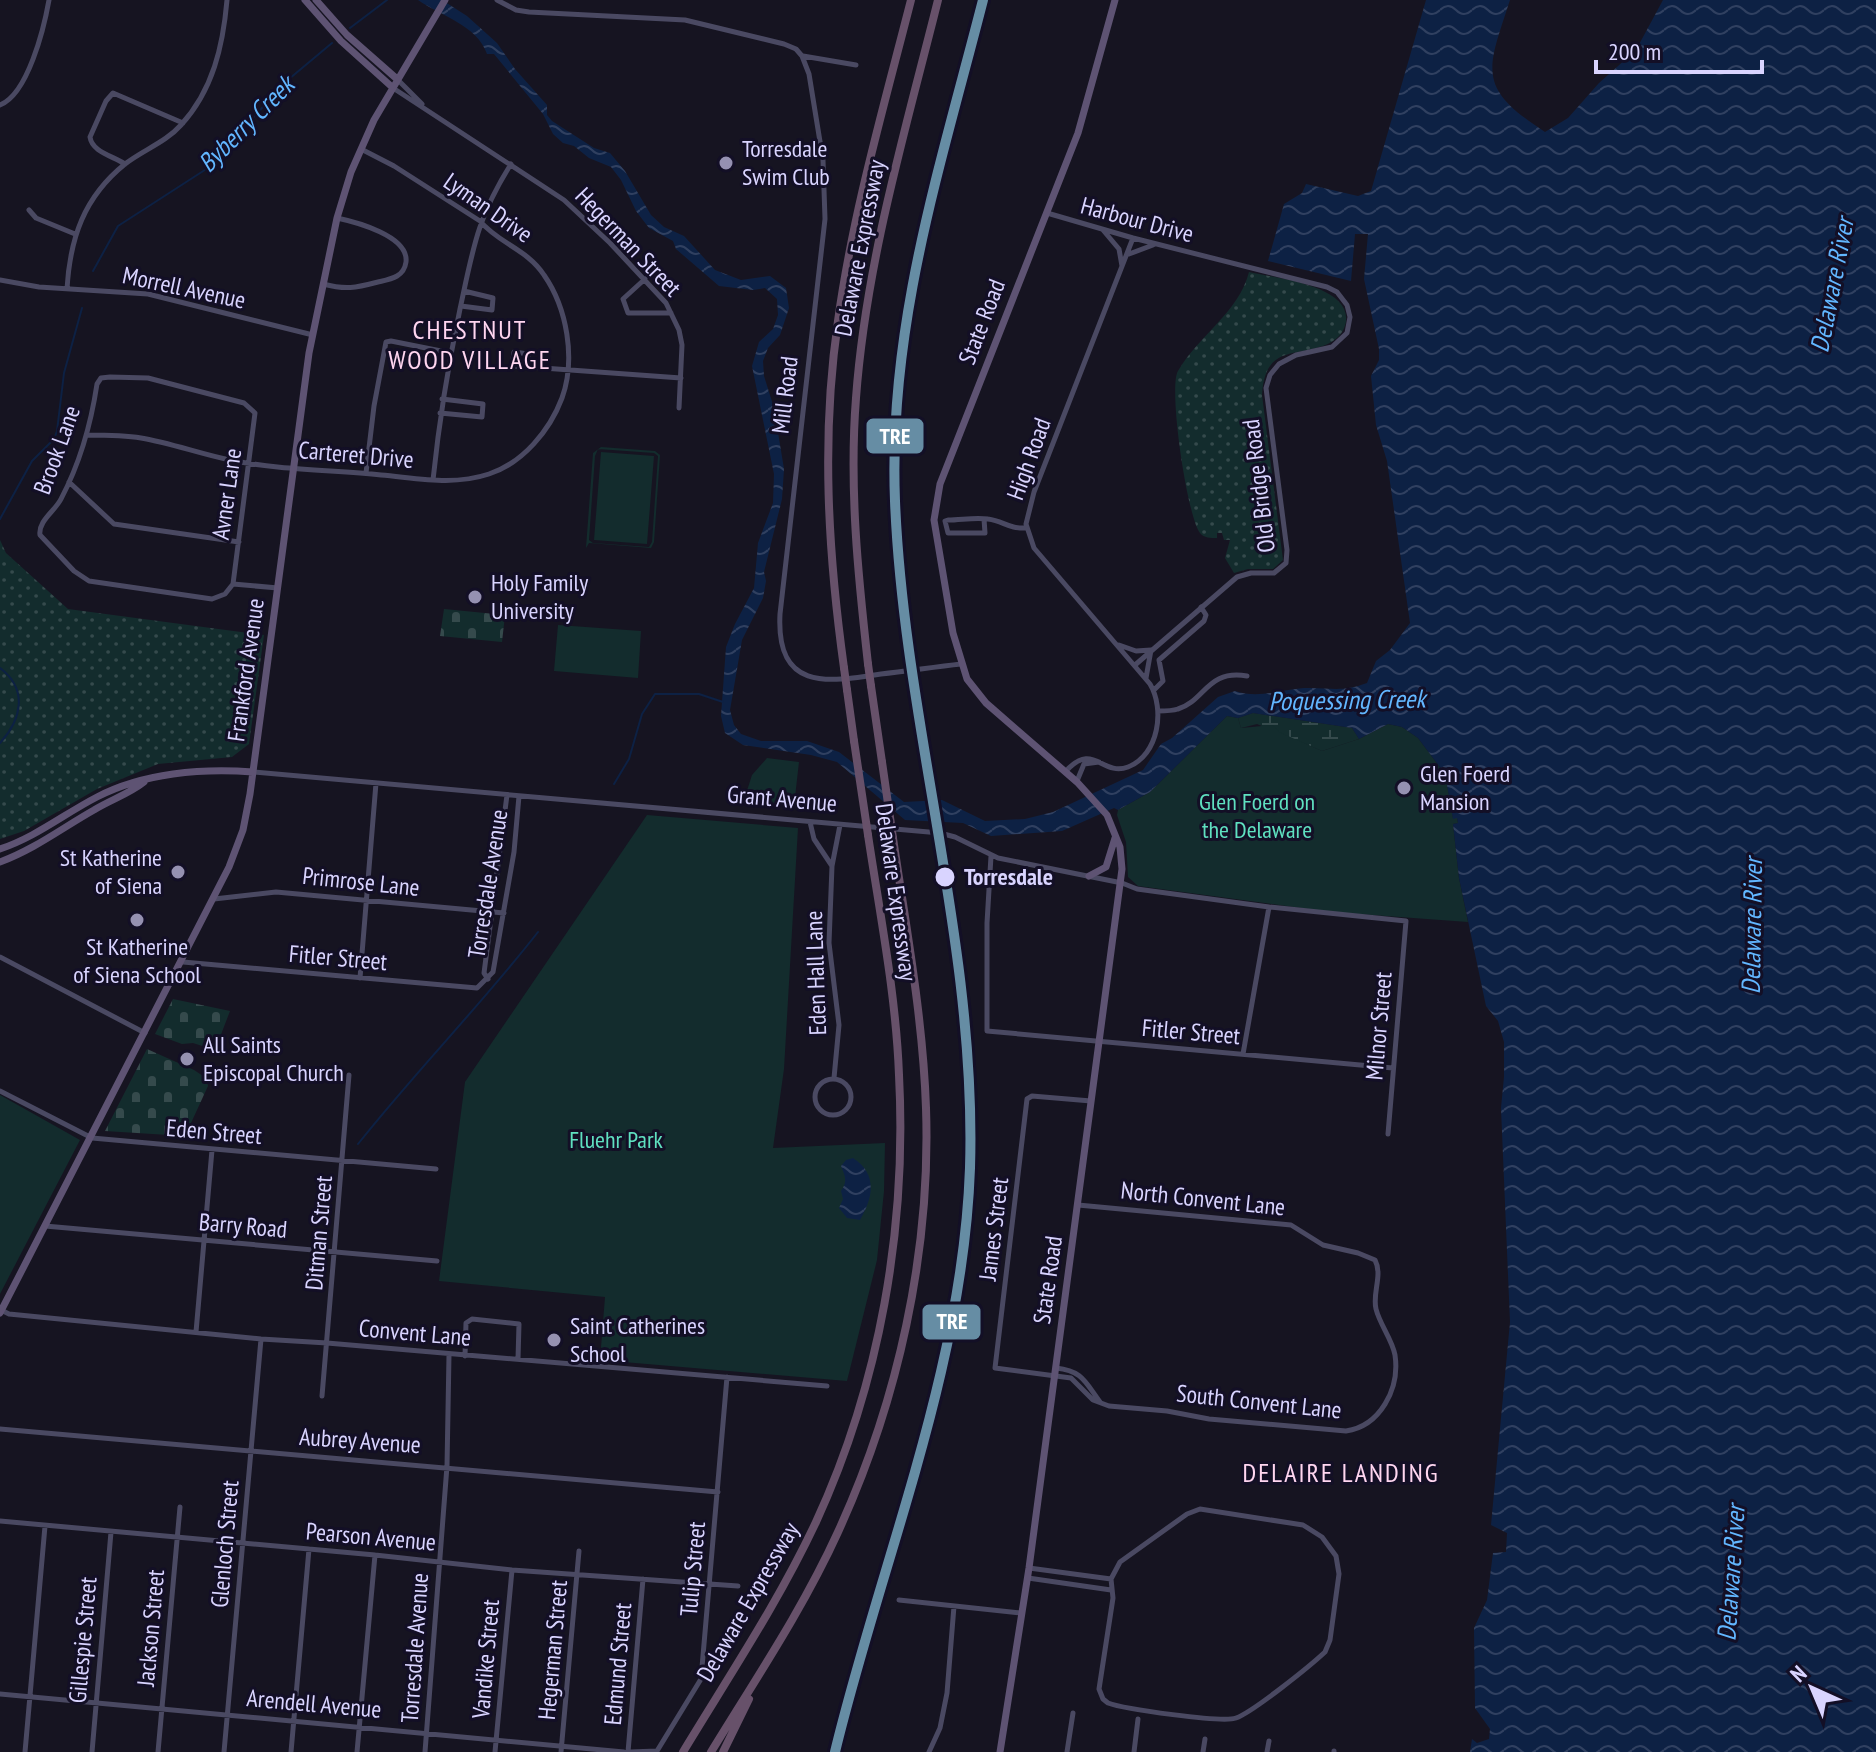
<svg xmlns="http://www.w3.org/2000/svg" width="1876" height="1752" viewBox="0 0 1876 1752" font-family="'PT Sans Narrow',sans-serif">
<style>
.grass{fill:url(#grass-dots)}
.wetland{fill:url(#wetland-marsh)}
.cemetery{fill:url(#cemetery-stones)}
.green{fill:#132c2d;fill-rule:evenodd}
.water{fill:url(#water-waves)}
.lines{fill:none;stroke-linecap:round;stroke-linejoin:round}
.stream{stroke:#0d2144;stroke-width:2}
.minor{stroke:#4a4962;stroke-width:5}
.major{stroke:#5e5373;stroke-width:7}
.highway{stroke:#67516a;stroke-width:8}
.highway-bridge{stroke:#67516a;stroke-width:8}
.rail-1-casing{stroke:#130f26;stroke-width:16}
.rail-1{stroke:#668da4;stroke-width:10}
.poi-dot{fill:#9591b1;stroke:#130f26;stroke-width:3}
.stop-dot{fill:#d9d4ff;stroke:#130f26;stroke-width:3}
.labels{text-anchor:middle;stroke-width:6;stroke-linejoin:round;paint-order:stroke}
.poi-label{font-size:24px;fill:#d9d4ff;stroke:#130f26;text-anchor:start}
.street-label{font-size:24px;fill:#d9d4ff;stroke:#130f26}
.park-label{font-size:24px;fill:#5fe0c0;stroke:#130f26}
.stop-label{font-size:24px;font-weight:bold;fill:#d9d4ff;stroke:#130f26;text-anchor:start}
.water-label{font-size:26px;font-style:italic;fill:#62b6ff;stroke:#130f26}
.neighbourhood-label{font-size:26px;letter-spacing:2px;fill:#ffd6f0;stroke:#130f26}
.line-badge{stroke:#130f26;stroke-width:3}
.badge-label{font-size:22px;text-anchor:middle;font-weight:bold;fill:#fff}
</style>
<defs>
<pattern id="grass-dots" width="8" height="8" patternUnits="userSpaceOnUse" patternTransform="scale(2)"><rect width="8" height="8" fill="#132c2d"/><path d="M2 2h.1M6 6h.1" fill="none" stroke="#354a4c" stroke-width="1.8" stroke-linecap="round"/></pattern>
<pattern id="wetland-marsh" width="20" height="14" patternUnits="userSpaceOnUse" patternTransform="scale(2)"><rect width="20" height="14" fill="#132c2d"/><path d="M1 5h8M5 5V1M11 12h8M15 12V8" fill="none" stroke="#354a4c"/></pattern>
<pattern id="cemetery-stones" width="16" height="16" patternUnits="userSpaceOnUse" patternTransform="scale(2)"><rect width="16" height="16" fill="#132c2d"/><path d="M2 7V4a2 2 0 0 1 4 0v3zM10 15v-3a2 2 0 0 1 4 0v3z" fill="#354a4c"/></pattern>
<pattern id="water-waves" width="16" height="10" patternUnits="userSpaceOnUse" patternTransform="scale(2)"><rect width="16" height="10" fill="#0d2144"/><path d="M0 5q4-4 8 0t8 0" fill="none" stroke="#304060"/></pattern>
</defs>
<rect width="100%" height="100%" fill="#161421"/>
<path class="grass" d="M1249 272C1274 278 1350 285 1346 321 1345 329 1340 337 1333 341 1302 360 1265 340 1262 395L1283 560 1273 569H1248L1234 573 1225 558 1230 540H1224L1222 533H1217V538C1211 538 1204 538 1200 533 1187 516 1168 387 1178 371 1199 335 1239 312 1249 272Z
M0 540 6 553 68 609 264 635 249 744 232 757 158 764 97 789 24 831 0 839Z"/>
<path class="wetland" d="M1253 713 1352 728 1359 739 1322 751 1257 724 1241 728 1238 718Z"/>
<path class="cemetery" d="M444 609 505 615 502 642 440 636Z
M173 999 230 1011 215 1050 193 1043 182 1044 155 1034Z
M147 1049 194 1070 206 1078 208 1086 185 1136 105 1131Z"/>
<path class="green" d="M601 447 655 451 660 455 654 542 651 548 589 543 586 548 593 453ZM598 449 654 453 658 456 652 542 649 547 593 543 589 540 595 456Z
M601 452 654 456 647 544 594 540Z
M558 625 641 631 638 678 554 671Z
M1227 716 1238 718 1241 728 1273 725 1279 732 1322 751 1359 739 1388 724 1402 727 1418 738 1445 774 1453 818H1457L1458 823 1453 824 1459 878 1468 922 1331 912 1138 886 1128 877 1126 842 1117 815 1118 810 1150 792Z
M767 758 799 762 794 806 744 800 752 775Z
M647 815 798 828 784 1069 773 1148 885 1143 884 1191 877 1260 847 1381 600 1360 605 1297 439 1281 465 1082Z
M0 1095 80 1140 0 1294Z"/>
<path class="water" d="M418 0H442L467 16 497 43 515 69 547 105V115L552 121 594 148 610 153 625 171 651 215 664 227 684 236 715 270 741 280 770 276 786 288 789 308 780 335 768 348 763 361 764 376 774 408 784 469 782 499 764 572 766 581 763 598 742 640 730 710 734 725 741 734 761 741H807L839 752 904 802 942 800 985 821 1025 819 1053 812 1143 770 1161 744 1172 738 1218 697 1235 691C1258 699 1280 690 1304 688 1330 687 1340 693 1367 683L1376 661 1390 650 1410 623 1387 461 1376 425 1371 376 1379 360V349L1364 279 1368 234H1355L1351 281 1268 261 1284 204 1302 193 1306 184 1358 196 1371 191 1426 0H1510C1487 71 1476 87 1545 132L1568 118 1599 83 1636 50 1663 0H1876V1752H1470L1472 1739 1477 1743 1489 1739 1490 1729 1475 1708 1474 1628 1487 1600 1493 1553 1506 1552 1507 1533 1491 1525 1510 1322 1501 1108 1504 1077V1042L1498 1021 1486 1006 1459 878 1453 824 1458 823 1457 818 1453 819 1445 774 1418 738 1402 727 1388 724 1359 739 1352 728 1253 713 1238 718 1227 716 1150 792 1118 810 1114 808 1062 831 991 836 963 823 905 820 837 762 811 755 743 745 725 733 721 716 726 647 735 624 754 588 758 543 773 503 774 474 752 366 759 342 773 329 778 315 777 299 765 288 753 290 719 286 676 249 673 241 649 228 636 211 621 180 611 167 589 158 574 146 563 143 553 134 543 114 494 54H487C477 25 441 16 418 0Z
M853 1158C878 1174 873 1198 860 1220L847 1218 839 1208 843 1199 841 1191C848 1181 845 1176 841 1166L846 1160Z"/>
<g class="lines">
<path class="stream" d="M350 28 387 0
M93 271 118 226 211 166 283 84 332 43
M0 519 32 461 54 439 57 431 64 373 82 308
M0 668C28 689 22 719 0 743
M614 784 629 759 642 714 655 694H699L723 702
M358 1144C416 1071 481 1005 538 932"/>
<path class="minor" d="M497 0 516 10 529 12 685 20 784 44 796 49 802 56 809 74 823 160 825 219 780 614C776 690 825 683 881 674 908 671 934 667 961 664
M803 56 856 65
M397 79 422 104
M393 88 564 200 610 243 666 303 679 330 682 345 679 408
M0 105C28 94 44 28 49 0
M125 164C113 156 92 152 90 137L106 101 113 93 183 123
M29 210 36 218 75 234
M1047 213 1133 238 1327 287 1337 292 1347 305 1350 317 1347 333 1332 347 1296 355 1279 364 1270 375 1266 388 1287 550 1286 563 1274 573H1251L1237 577 1135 665
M1103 230 1119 249 1122 266
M1129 254 1153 245
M645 279 623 299 628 313H671
M0 280 39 287 148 294 313 335
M323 284C346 290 355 288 378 282 391 279 404 277 406 262 409 236 356 222 337 218
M67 289C70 238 84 197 125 164 143 150 166 142 181 125 213 90 223 46 227 0
M461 306 492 310 493 298 464 291
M514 352 528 354 529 367 512 366Z
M529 367 681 378
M110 377 148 378 244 403 255 413 233 584 225 594 212 599 89 581 74 571 40 535C38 521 55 511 61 499 80 463 91 424 97 384L101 378Z
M440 413 482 417 483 404 442 399
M87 435C105 435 124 435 141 438 171 443 200 454 230 460 279 470 331 470 381 475 417 478 453 486 489 474 523 463 550 430 562 398 576 359 567 308 544 275 527 249 498 243 480 221L394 166 361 149
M366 473 374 406 386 342 391 341 451 353
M433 480C439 422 448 366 460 309 473 249 477 218 511 164
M69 482 114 524 239 542
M984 519 985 533H948L945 521 948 520C961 520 975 517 988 519 1004 521 1008 529 1027 528
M233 584 278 588
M1119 645 1136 651 1151 650 1146 678
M1154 690 1163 681 1159 660 1204 621 1206 615 1201 607
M1158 711C1164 711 1172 711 1178 709 1205 701 1207 669 1247 676
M253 772 940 833 955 837 998 858 1122 883 1137 889 1269 907 1406 921 1388 1134
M1065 772C1094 740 1101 777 1128 767 1159 755 1165 709 1150 684L1034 548 1026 524 1034 492 1133 238
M1077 781 1084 764 1099 762
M810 822 814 839 832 866 829 943 839 1025 834 1078
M991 856 987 923V1031L1393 1068
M832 866 840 825
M214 899 276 892 504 913
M0 957 145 1033
M183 962 477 988 493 972 514 852 519 796
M360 978 376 783
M488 979 484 973 507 795
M1243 1054 1269 907
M815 1097a18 18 0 1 1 36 0a18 18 0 1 1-36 0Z
M0 1091 92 1138 436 1169
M1078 1205 1291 1225 1323 1245 1358 1253 1375 1260C1383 1275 1372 1293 1376 1309 1380 1325 1392 1339 1395 1355 1400 1389 1380 1426 1346 1431L1209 1419 1167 1411 1109 1406 1093 1400 1071 1378 995 1368 1027 1099 1032 1096 1091 1101
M45 1226 437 1261
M1 1310 9 1314 261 1339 327 1343 827 1386
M196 1332 212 1150
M465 1356 466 1323 472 1319 519 1324 518 1359
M1056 1368C1083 1371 1085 1382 1100 1402
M322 1396 349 1075
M0 1429 718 1492
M1200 1509 1303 1525 1322 1537 1336 1556 1339 1574 1330 1640 1325 1652C1310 1666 1253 1712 1236 1718 1222 1723 1124 1709 1108 1703L1103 1699 1099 1689 1113 1598 1111 1579 1120 1562 1187 1514Z
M0 1521 375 1555 512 1570 738 1586
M1029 1568 1111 1579
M1028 1578 1111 1590
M899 1600 1021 1613
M0 1694 624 1752
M25 1752 45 1526
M92 1752 111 1532
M158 1752 180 1507
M224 1752 261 1339
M291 1752 309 1549
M357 1752 375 1555
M425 1752 447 1466 449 1355
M495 1752 512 1570
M561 1752 579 1551
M628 1752 643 1579
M630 1752 657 1751 701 1679 727 1377
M929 1752 940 1728 947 1693 954 1606
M1067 1752 1073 1713
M1134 1752 1138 1719
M1203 1752 1205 1739
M1267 1752 1269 1741
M1334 1752V1751"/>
<path class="major" d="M305 0 341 41 392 87
M316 0 347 35 397 79
M0 849C36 837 64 814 97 797 143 773 202 768 253 772
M0 862C35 849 62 828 94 810 110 800 129 794 144 782
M1089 876 1106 867 1115 838
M0 1313 229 867 243 830 250 794 309 353 337 218 351 172 374 120 445 0
M1000 1752 1029 1568 1122 869 1120 847 1107 815 1077 782 986 703 967 679 953 633 934 520 940 484 1078 133 1115 0"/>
<path class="highway" d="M868 664C858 575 849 487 856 398 866 262 905 132 938 0
M844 668C828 552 821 437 838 321 853 212 884 106 911 0
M871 686 882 762
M847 690 854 741
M683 1752C729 1676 778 1603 816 1522 880 1383 907 1227 899 1075 896 995 880 915 868 835
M711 1752C755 1680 803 1609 838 1532 898 1401 931 1252 926 1108 923 1018 906 927 893 838
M723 1752 749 1699"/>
<path class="highway-bridge" d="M868 664 871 686
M844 668 847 690
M854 741 868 835
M882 762 893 838"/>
<g class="rail-1-casing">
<path id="rail-1" d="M835 1752C882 1558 963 1370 970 1168 977 944 904 725 895 501 888 325 940 168 983 0"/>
</g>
<use href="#rail-1" class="rail-1"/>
</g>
<g class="poi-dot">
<circle cx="726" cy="163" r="8"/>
<circle cx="475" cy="597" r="8"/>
<circle cx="1404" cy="788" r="8"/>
<circle cx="178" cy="872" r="8"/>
<circle cx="137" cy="920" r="8"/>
<circle cx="187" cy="1059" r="8"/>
<circle cx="554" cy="1340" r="8"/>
</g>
<circle class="stop-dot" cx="945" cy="877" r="11"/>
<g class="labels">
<g class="poi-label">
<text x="742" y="157">Torresdale<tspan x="742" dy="28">Swim Club</tspan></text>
<text x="491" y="591">Holy Family<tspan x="491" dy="28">University</tspan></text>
<text x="1420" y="782">Glen Foerd<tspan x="1420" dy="28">Mansion</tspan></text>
<text x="162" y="866" text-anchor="end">St Katherine<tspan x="162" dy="28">of Siena</tspan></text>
<text x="137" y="955" text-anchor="middle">St Katherine<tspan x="137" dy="28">of Siena School</tspan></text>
<text x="203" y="1053">All Saints<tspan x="203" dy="28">Episcopal Church</tspan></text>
<text x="570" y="1334">Saint Catherines<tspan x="570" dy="28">School</tspan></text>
</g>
<g class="street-label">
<text transform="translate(488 208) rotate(35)" y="8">Lyman Drive</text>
<text transform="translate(1137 220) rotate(15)" y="8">Harbour Drive</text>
<text transform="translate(628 242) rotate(46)" y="8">Hegerman Street</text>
<text transform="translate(860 248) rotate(-79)" y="8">Delaware Expressway</text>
<text transform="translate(184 288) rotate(12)" y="8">Morrell Avenue</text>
<text transform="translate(982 322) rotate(-69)" y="8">State Road</text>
<text transform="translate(785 395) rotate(-83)" y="8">Mill Road</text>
<text transform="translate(57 450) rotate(-70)" y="8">Brook Lane</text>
<text transform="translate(356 455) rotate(5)" y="8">Carteret Drive</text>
<text transform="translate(1029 459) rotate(-70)" y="8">High Road</text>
<text transform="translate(1259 486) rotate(-97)" y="8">Old Bridge Road</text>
<text transform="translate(227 494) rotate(-82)" y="8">Avner Lane</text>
<text transform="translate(246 670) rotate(-82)" y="8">Frankford Avenue</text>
<text transform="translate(782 799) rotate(5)" y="8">Grant Avenue</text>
<text transform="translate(361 882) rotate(6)" y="8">Primrose Lane</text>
<text transform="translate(488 884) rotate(-81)" y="8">Torresdale Avenue</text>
<text transform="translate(896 892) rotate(82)" y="8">Delaware Expressway</text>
<text transform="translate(338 958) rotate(5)" y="8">Fitler Street</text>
<text transform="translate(816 973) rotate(-92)" y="8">Eden Hall Lane</text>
<text transform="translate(1379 1026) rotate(-85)" y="8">Milnor Street</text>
<text transform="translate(1191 1032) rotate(5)" y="8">Fitler Street</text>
<text transform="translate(214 1132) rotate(5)" y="8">Eden Street</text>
<text transform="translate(1203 1199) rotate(6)" y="8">North Convent Lane</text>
<text transform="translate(243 1226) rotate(5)" y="8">Barry Road</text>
<text transform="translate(994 1229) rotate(-83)" y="8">James Street</text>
<text transform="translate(319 1233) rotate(-85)" y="8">Ditman Street</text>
<text transform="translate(1048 1280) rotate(-82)" y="8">State Road</text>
<text transform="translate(415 1333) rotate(5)" y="8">Convent Lane</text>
<text transform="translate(1259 1402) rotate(6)" y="8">South Convent Lane</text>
<text transform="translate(360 1441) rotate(4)" y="8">Aubrey Avenue</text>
<text transform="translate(371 1537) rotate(5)" y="8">Pearson Avenue</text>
<text transform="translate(225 1544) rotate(-85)" y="8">Glenloch Street</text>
<text transform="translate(693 1569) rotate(-85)" y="8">Tulip Street</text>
<text transform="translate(748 1602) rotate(-60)" y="8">Delaware Expressway</text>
<text transform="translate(151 1628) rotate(-85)" y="8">Jackson Street</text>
<text transform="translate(83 1640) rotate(-85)" y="8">Gillespie Street</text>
<text transform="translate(415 1648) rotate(-86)" y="8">Torresdale Avenue</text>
<text transform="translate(553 1650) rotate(-85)" y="8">Hegerman Street</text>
<text transform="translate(486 1659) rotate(-85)" y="8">Vandike Street</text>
<text transform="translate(618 1664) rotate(-85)" y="8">Edmund Street</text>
<text transform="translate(314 1704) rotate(5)" y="8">Arendell Avenue</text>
</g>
<g class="park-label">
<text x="1257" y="810">Glen Foerd on<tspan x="1257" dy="28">the Delaware</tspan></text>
<text x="616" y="1148">Fluehr Park</text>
</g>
<g class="stop-label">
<text x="964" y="885">Torresdale</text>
</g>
<g class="water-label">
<text transform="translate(246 124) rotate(-45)" y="9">Byberry Creek</text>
<text transform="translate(1832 285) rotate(-79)" y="9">Delaware River</text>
<text transform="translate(1347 700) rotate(-1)" y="9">Poquessing Creek</text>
<text transform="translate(1752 926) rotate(-89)" y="9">Delaware River</text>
<text transform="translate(1731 1573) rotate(-86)" y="9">Delaware River</text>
</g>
<g class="neighbourhood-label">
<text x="470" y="339">CHESTNUT<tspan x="470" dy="30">WOOD VILLAGE</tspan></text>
<text x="1341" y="1482">DELAIRE LANDING</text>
</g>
</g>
<g class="line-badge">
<rect x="865" y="417" width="60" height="38" rx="8" fill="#668da4"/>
<rect x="921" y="1303" width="61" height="38" rx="8" fill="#668da4"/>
</g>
<g class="badge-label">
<text x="895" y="444">TRE</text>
<text x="952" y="1329">TRE</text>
</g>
<g transform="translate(1812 1688) rotate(316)" stroke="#130f26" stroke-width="6" paint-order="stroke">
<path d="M0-6L14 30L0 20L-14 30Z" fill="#d9d4ff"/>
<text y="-12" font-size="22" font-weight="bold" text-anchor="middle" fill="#d9d4ff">N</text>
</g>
<path d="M1596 60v12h166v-12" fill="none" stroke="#d9d4ff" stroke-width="4"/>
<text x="1608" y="60" font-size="24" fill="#d9d4ff" stroke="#130f26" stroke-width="6" paint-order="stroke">200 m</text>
</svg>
